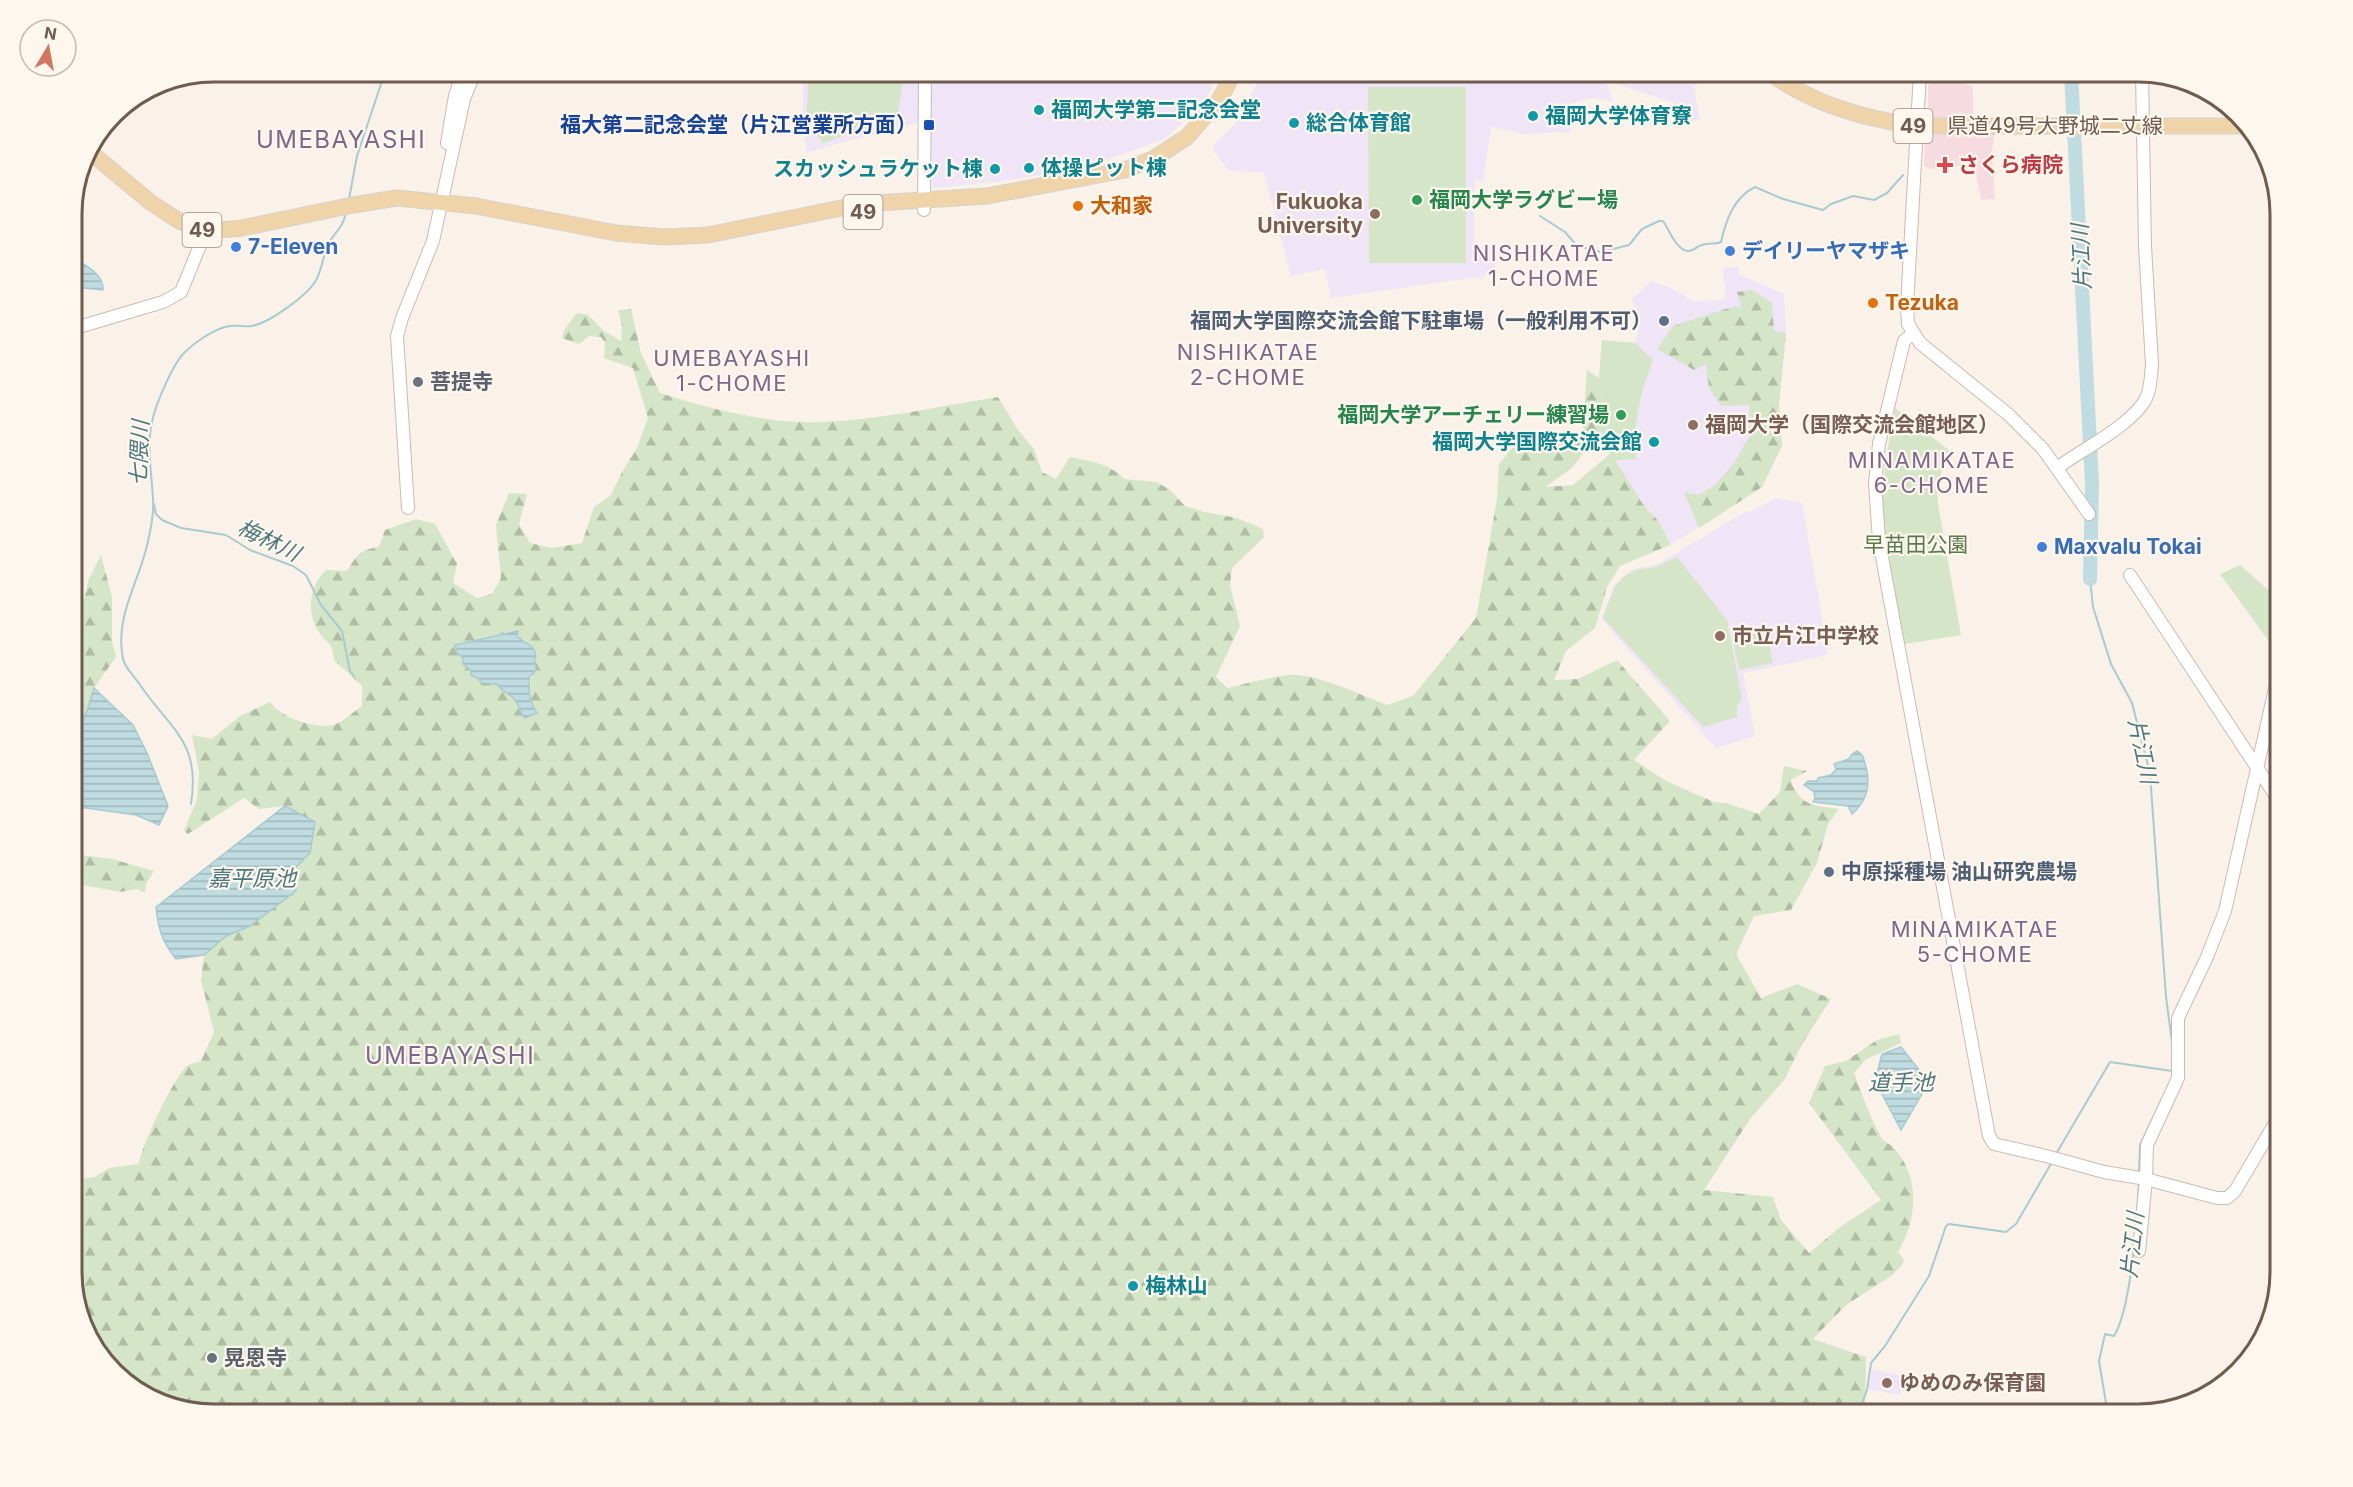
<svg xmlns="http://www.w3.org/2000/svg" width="2353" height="1487" viewBox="0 0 2353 1487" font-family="Inter,'Noto Sans JP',sans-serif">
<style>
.education{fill:#efe5f6}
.medical{fill:#f6dce0}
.green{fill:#d4e5c8}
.forest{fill:url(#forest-firs);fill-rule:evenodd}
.water{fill:url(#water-rules);stroke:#a6cbd1;stroke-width:1.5}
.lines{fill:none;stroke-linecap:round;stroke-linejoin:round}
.stream{stroke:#a6cbd1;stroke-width:2}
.river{stroke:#bfdce1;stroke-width:14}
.minor-casing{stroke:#cabbaf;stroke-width:14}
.major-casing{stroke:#d7d1ce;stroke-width:17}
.minor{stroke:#fff;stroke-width:12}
.major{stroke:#f0d4a9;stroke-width:15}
.culture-dot{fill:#0f9aa8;stroke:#fdf7ee;stroke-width:2}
.transit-dot{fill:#1a4fb4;stroke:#fdf7ee;stroke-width:2}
.health-dot{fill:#e0444e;stroke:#fdf7ee;stroke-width:2}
.leisure-dot{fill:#2e9e5b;stroke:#fdf7ee;stroke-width:2}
.food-dot{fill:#e8710a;stroke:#fdf7ee;stroke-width:2}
.education-dot{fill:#8d6e63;stroke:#fdf7ee;stroke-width:2}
.shop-dot{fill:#3f7fe0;stroke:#fdf7ee;stroke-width:2}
.service-dot{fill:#5c6f8a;stroke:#fdf7ee;stroke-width:2}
.worship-dot{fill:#6b7280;stroke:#fdf7ee;stroke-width:2}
.labels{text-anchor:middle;stroke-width:4.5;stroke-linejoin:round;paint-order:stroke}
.shield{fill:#fdf7ee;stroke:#9a8a7f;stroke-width:1.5}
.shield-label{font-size:20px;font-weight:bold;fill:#705b4f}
.culture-label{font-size:21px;font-weight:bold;fill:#0d838f;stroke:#fdf7ee;text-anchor:start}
.transit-label{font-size:21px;font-weight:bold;fill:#164399;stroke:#fdf7ee;text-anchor:end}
.street-label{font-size:21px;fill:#705b4f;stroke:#fdf7ee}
.health-label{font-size:21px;font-weight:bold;fill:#be3a42;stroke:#fdf7ee;text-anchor:start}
.leisure-label{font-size:21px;font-weight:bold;fill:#27864d;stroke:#fdf7ee;text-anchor:start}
.education-label{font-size:21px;font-weight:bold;fill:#785e54;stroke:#fdf7ee;text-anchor:start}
.food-label{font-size:21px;font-weight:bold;fill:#c56008;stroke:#fdf7ee;text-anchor:start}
.shop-label{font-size:21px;font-weight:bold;fill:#366cbe;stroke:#fdf7ee;text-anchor:start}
.service-label{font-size:21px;font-weight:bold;fill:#4e5e75;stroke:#fdf7ee;text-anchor:end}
.worship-label{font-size:21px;font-weight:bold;fill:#5b616d;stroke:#fdf7ee;text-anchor:start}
.park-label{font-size:21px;fill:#5a7a4c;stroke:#fdf7ee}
.neighbourhood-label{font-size:22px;letter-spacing:1.5px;fill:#7f678c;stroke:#fdf7ee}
.water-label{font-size:22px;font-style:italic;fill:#4c7980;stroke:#fdf7ee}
.quarter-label{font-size:24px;letter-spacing:1.5px;fill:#7f678c;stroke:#fdf7ee}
.rim{fill:none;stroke:#705b4f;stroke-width:3}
</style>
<defs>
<pattern id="forest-firs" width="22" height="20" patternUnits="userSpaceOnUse" patternTransform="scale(1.5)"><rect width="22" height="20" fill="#d4e5c8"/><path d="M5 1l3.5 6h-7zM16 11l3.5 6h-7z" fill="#b0bda5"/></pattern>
<pattern id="water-rules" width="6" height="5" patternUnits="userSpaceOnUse" patternTransform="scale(1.5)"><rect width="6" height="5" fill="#bfdce1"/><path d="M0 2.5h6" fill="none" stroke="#a0b5b9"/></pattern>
</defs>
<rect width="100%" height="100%" fill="#faf2e8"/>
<path class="education" d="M803 72H1221L1203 103 1166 138 1089 167 1003 181 933 188 930 119 807 152 803 124Z
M1261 72H1704L1694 87 1700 120 1674 123V103L1608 81 1607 85 1612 101 1594 98 1572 103 1570 132 1525 134 1491 127 1483 181 1475 180 1474 246 1495 247V267L1480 280 1477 277 1331 298 1325 269 1291 276 1264 173 1228 170 1213 150 1214 145 1243 115Z
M1738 267V274L1784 294 1786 333 1779 404 1782 446 1762 487 1670 545 1660 523 1642 503 1608 451 1599 378 1602 340 1635 343 1640 324 1632 299 1651 281 1673 289 1692 301 1722 300 1726 298 1723 268Z
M1776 498 1802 503 1828 653 1823 656 1743 673 1755 736 1716 748 1601 619 1614 585 1623 576 1634 569 1658 564 1747 511 1750 512Z
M1872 1369 1906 1377 1900 1395 1868 1389Z"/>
<path class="medical" d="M1948 80 1973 86V119H1928V84Z
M1995 130 1992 151 1995 199 1981 200 1974 164 1929 169 1924 166 1925 131Z"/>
<path class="green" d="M809 72H904L897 117 823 143 806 122Z
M1384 72H1563V74H1543L1542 80 1384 78Z
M1368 87H1466V263H1369Z
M1602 340 1635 343 1653 360C1639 398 1634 418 1636 459L1615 460 1608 451 1599 378Z
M1895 408 1950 451 1937 485 1938 504 1961 635 1905 644C1895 594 1881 543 1883 492 1884 464 1890 436 1895 408Z
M1677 557 1727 620 1742 699 1737 706V717L1703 727 1603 618 1615 586 1624 577 1636 570 1656 567Z
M2240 565 2281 601 2279 650 2276 651 2220 574Z
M1766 630 1773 663 1739 670 1732 636Z"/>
<path class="forest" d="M1752 290 1772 303 1774 331 1786 333 1779 404 1782 446 1762 487 1699 528 1684 492 1699 495 1716 484 1734 463 1751 434 1749 405 1721 406 1709 388 1706 364 1694 370 1657 349 1673 326 1735 306 1742 309 1737 292Z
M631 309 641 353 660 393C711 409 767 424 821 422 880 420 940 406 998 397L1018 430 1034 449 1042 472 1056 479 1070 457C1089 461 1110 463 1124 479L1156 482 1169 489 1185 506 1204 512 1237 518 1263 529 1264 537 1232 568 1230 585 1240 626 1216 677 1227 688C1247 684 1268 677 1288 675 1316 673 1360 695 1387 705L1413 696 1476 618 1497 499 1499 464 1514 446 1546 444 1583 429 1587 370 1599 378 1608 451 1591 443 1572 468 1545 487 1573 485 1611 453 1642 503 1660 523 1670 545 1620 566 1607 587 1595 628 1566 651 1554 680 1578 679 1617 660 1670 721 1634 760 1666 781 1714 802 1726 803 1759 814 1780 792 1784 766 1807 771 1791 780C1799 807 1815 805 1839 809L1828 824 1817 863 1791 910 1754 916 1736 954 1761 998 1797 984 1831 999 1802 1044 1785 1079 1750 1119 1704 1190 1773 1197 1781 1220 1809 1253 1839 1228 1881 1200 1809 1103 1825 1066 1846 1061 1877 1040 1899 1034 1901 1043 1865 1060 1854 1073C1862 1094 1870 1117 1881 1137 1884 1142 1890 1144 1894 1148 1921 1178 1917 1220 1898 1252L1904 1260 1902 1265 1891 1276 1846 1305 1813 1339 1866 1357 1865 1415H215L136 1391 99 1351 93 1323 83 1315 72 1281V1180L95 1177 109 1168 139 1164C141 1147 174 1077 187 1066 190 1064 197 1062 201 1061L214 1032 201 980 204 955 226 936 250 926 294 869 310 853 285 806 259 809 244 798 188 834 184 831 197 799 199 772 192 735 212 739 240 716 270 702C281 718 320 732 338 723 347 719 354 711 362 706V686L334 660C332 640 328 646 319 632 306 613 309 586 326 570L347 571C357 555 359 550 379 547L385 530 416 519 435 524 457 564 453 583 477 598 492 594 501 578 496 525 509 493 527 494 519 524 530 543 552 548 582 543 594 507 611 495 622 472 637 448 648 418 633 368 604 358 605 343 601 337 589 336 579 344 562 338 564 330 577 313 588 315 604 331 621 341 622 326 618 310ZM517 636 530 647 534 661 529 694 535 714 530 716 519 710 518 703 497 684 481 683 479 679 471 675V672L463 664V658Z
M101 555 112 597V641L116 657 94 688 87 711 72 740V620L78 621 89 579Z
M72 854 112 859 154 871 146 884 145 893 138 889 120 892 72 883Z"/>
<path class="water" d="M72 257C85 265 104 274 103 290L72 287Z
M518 631 517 636C525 644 541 648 534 661 537 668 537 671 530 676 528 690 529 701 537 713L525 718C519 713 520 707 516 701 511 694 502 692 497 684L481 683 479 679 471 675V671L463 664V658L457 653 455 645Z
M94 688 133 725 147 753 168 806 159 825 136 815 72 806V740L87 711Z
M1857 751C1864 755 1864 760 1866 767 1871 786 1867 801 1852 814L1848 806 1813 802 1815 798 1814 792 1804 785 1808 781H1817L1818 778 1831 775 1836 769 1834 764 1849 759 1852 754Z
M285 806 315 822 310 853 294 869 296 891 250 926 226 936 204 955 176 959C162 942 158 928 156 907Z
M1901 1047 1921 1072 1925 1089 1901 1130 1875 1081 1882 1054Z"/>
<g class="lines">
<path class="stream" d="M349 199 357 156 385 72
M1540 216 1565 232 1577 246 1601 252 1629 245 1642 229 1659 221H1663C1669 229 1676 250 1688 251 1694 251 1697 246 1702 245 1709 242 1715 245 1721 242 1726 220 1734 197 1755 187L1783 199 1823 210 1831 204 1853 196 1874 200 1887 193 1903 175
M154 504 156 514 162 520 181 528 226 535 250 550 293 566 306 575 321 605 342 631 350 671 354 676
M2090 579 2093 607 2111 664 2132 703 2150 773 2166 997 2172 1042
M191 804C201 742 171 730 140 685 135 677 125 668 123 659 114 616 140 581 148 541 151 528 154 513 153 500 152 472 145 442 154 414 158 400 173 364 184 353 194 343 211 331 225 327 234 324 244 327 252 326 269 323 306 296 315 282 322 271 323 256 328 244 335 231 342 230 346 213
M2056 1154 2110 1062 2172 1071
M2139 1173 2140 1145 2162 1099
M1855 1415 1859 1412 1867 1390 1871 1363 1885 1346 1929 1276 1946 1226 1949 1224 2006 1232 2016 1224 2052 1162
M2108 1415 2099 1361 2105 1334 2114 1336C2132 1307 2137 1218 2139 1181"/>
<path class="river" d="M2071 72 2092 484 2090 579"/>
<g class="minor-casing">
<path id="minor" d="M1920 72 1907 306 1908 324 1920 343 2009 415 2043 449 2089 514
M447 143 455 96 463 72
M924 210 925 72
M72 329 163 302 181 292 206 231
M1912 334 1904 341 1879 444 1875 483 1879 541 1989 1136 1994 1144 2046 1156 2104 1172 2146 1179 2217 1198H2227L2235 1191 2281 1113
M2057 468C2081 450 2136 423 2147 396 2151 386 2151 375 2152 364L2145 246 2142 73
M408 508 397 336 402 318 433 241 464 99 475 72
M2130 575 2281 804
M2139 1251 2146 1179 2147 1145 2178 1078V1018L2207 957 2225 911 2281 662"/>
</g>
<g class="major-casing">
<path id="major" d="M1769 72C1811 104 1865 119 1917 126H2245
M89 151 150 202 179 221 206 231 242 228 353 205 397 198 476 206 616 233 664 237 708 235 861 204 987 196 1125 170 1153 159 1187 137 1220 99 1234 72"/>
</g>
<use href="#minor" class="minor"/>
<use href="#major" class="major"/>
</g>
<g class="culture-dot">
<circle cx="1039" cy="110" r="6"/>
<circle cx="1533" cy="116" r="6"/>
<circle cx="1294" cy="123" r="6"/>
<circle cx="1029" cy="168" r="6"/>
<circle cx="995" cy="169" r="6"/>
<circle cx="1654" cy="442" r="6"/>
<circle cx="1133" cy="1286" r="6"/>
</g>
<rect class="transit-dot" x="923" y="119" width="12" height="12" rx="3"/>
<path class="health-dot" d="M1942 156h6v6h6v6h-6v6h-6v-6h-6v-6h6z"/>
<g class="leisure-dot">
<circle cx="1417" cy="200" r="6"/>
<circle cx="1621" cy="415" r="6"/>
</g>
<g class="food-dot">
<circle cx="1078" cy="206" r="6"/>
<circle cx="1873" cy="303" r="6"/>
</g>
<g class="education-dot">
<circle cx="1375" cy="214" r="6"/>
<circle cx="1693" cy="425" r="6"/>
<circle cx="1720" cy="636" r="6"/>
<circle cx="1887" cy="1383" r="6"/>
</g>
<g class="shop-dot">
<circle cx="236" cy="247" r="6"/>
<circle cx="1730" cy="251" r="6"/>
<circle cx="2042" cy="547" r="6"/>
</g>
<g class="service-dot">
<circle cx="1664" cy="321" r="6"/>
<circle cx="1829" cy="872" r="6"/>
</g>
<g class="worship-dot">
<circle cx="418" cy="382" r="6"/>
<circle cx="212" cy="1358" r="6"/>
</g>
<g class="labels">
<g class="shield">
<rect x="1893.5" y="109" width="39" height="34" rx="4.5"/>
<rect x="843.5" y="195" width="39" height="34" rx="4.5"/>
<rect x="182.5" y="213" width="39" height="34" rx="4.5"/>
</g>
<g class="shield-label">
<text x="1913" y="133">49</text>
<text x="863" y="219">49</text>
<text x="202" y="237">49</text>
</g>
<g class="culture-label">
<text x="1051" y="117">福岡大学第二記念会堂</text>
<text x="1545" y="123">福岡大学体育寮</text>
<text x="1306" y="130">総合体育館</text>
<text x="1041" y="175">体操ピット棟</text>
<text x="983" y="176" text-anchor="end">スカッシュラケット棟</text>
<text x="1642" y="449" text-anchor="end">福岡大学国際交流会館</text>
<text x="1145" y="1293">梅林山</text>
</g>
<g class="transit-label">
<text x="917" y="132">福大第二記念会堂（片江営業所方面）</text>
</g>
<g class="street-label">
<text x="2055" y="133">県道49号大野城二丈線</text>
</g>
<g class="health-label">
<text x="1958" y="172">さくら病院</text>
</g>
<g class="leisure-label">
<text x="1429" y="207">福岡大学ラグビー場</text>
<text x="1609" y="422" text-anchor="end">福岡大学アーチェリー練習場</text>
</g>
<g class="education-label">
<text x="1363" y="209" text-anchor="end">Fukuoka<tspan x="1363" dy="24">University</tspan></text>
<text x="1705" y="432">福岡大学（国際交流会館地区）</text>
<text x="1732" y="643">市立片江中学校</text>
<text x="1899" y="1390">ゆめのみ保育園</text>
</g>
<g class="food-label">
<text x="1090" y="213">大和家</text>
<text x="1885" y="310">Tezuka</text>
</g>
<g class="shop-label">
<text x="248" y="254">7-Eleven</text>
<text x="1742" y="258">デイリーヤマザキ</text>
<text x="2054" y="554">Maxvalu Tokai</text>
</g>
<g class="service-label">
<text x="1652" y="328">福岡大学国際交流会館下駐車場（一般利用不可）</text>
<text x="1841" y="879" text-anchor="start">中原採種場 油山研究農場</text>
</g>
<g class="worship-label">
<text x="430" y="389">菩提寺</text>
<text x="224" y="1365">晃恩寺</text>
</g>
<g class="park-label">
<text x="1916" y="552">早苗田公園</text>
</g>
<g class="neighbourhood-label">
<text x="1544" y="261">NISHIKATAE<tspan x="1544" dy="25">1-CHOME</tspan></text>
<text x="1248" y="360">NISHIKATAE<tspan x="1248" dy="25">2-CHOME</tspan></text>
<text x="732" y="366">UMEBAYASHI<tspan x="732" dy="25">1-CHOME</tspan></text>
<text x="1932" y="468">MINAMIKATAE<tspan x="1932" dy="25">6-CHOME</tspan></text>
<text x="1975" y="937">MINAMIKATAE<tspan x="1975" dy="25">5-CHOME</tspan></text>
</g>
<g class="water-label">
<text transform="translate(2081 257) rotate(-93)" y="8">片江川</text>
<text transform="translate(139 453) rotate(-88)" y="8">七隈川</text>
<text transform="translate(269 540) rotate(26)" y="8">梅林川</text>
<text transform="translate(2143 751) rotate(78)" y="8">片江川</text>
<text x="252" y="886">嘉平原池</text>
<text x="1901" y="1090">道手池</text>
<text transform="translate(2132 1245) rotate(-84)" y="8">片江川</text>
</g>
<g class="quarter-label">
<text x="341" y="148">UMEBAYASHI</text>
<text x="450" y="1064">UMEBAYASHI</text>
</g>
</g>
<path d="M0 0H2353V1487H0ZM214 82H2138A132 132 0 0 1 2270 214V1272A132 132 0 0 1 2138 1404H214A132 132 0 0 1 82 1272V214A132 132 0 0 1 214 82Z" fill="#fdf7ee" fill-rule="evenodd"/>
<path class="rim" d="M214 82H2138A132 132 0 0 1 2270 214V1272A132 132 0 0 1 2138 1404H214A132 132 0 0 1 82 1272V214A132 132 0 0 1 214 82Z"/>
<g transform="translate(48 48) rotate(10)"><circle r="28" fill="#fdf7ee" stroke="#c5b9ae" stroke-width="1.5"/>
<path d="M0-4.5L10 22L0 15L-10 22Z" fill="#d4765d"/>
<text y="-9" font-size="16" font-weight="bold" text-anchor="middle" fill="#705b4f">N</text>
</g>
</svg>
